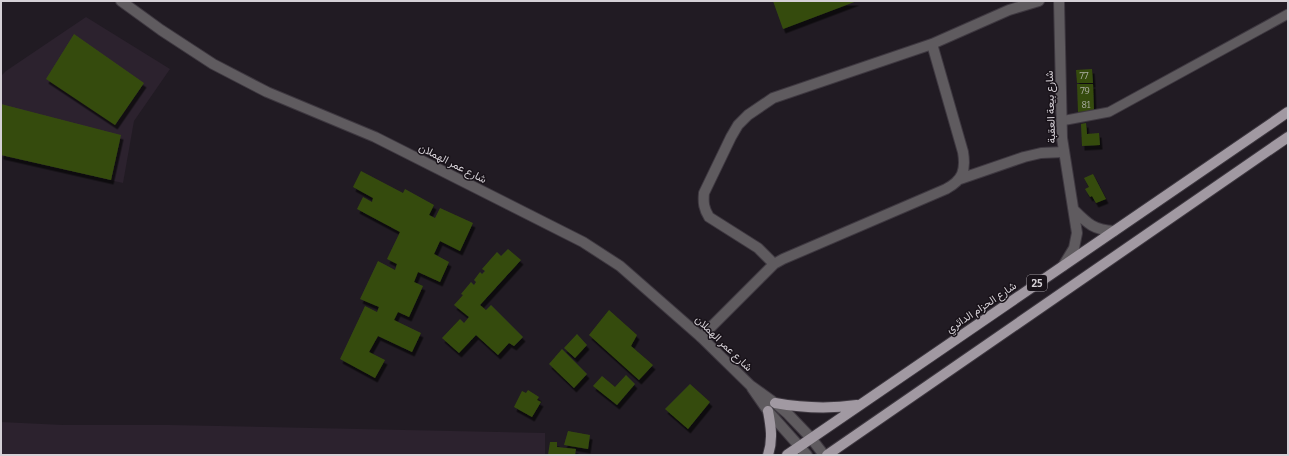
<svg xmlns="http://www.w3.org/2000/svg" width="1289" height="456" viewBox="0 0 1289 456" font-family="Bitter,Vazirmatn,serif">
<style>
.built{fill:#2c222e}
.building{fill:#364b11;filter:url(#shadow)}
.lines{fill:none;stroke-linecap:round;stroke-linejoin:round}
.pedestrian-casing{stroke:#3e3840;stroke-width:11}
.minor-casing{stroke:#3e3840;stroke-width:12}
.tertiary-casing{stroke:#3e3840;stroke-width:12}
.primary-casing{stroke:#3e3840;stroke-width:12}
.pedestrian{stroke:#5f5b5f;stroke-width:9}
.minor{stroke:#5f5b5f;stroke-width:10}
.tertiary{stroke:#5f5b5f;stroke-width:10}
.primary{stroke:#a199a2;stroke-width:10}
.labels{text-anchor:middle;stroke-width:3;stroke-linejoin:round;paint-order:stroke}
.number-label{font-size:9px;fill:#adafa5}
.shield{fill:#181219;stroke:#9c979d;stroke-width:1}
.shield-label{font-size:10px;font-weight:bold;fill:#d5d0d6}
.street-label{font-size:11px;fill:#d5d0d6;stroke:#181219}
</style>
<defs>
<filter id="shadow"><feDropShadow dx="2.5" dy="4.5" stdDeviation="0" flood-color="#0009"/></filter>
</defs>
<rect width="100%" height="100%" fill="#211b23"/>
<path class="built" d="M86 17 170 69 134 121 123 183 1 156V76L6 71Z
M1 422 63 425H170L545 433V455H1Z"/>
<path class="building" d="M773 1H857L783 29Z
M74 34 144 83 115 125 46 79Z
M1092 69 1093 83H1077L1076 70Z
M1077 84H1093L1094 111 1078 112Z
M1 104 121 135 111 180 1 155Z
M1086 123 1087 134 1099 133 1100 145 1082 146 1081 124Z
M361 171 403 193 405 189 434 205 429 215 435 218 440 208 473 223 460 251 440 241 434 254 449 262 440 282 418 272 414 282 423 286 409 317 398 312 394 320 421 333 412 352 378 336 369 352 385 360 375 378 340 359 365 306 377 312 379 307 360 299 378 261 395 270 397 264 387 259 400 232 357 209 363 197 372 202 373 198 353 187Z
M1093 174 1106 199 1096 203 1092 196 1090 197 1085 189 1089 187 1084 178Z
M508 249 521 260 480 305 486 310 491 305 523 337 514 346 509 343 498 355 476 335 459 353 442 338 460 319 464 323 469 317 454 305 463 295 461 294 471 282 474 285 476 282 474 280 480 272 482 274 485 271 482 269 497 252 501 256Z
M609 310 637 335 631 346 653 365 639 380 589 335Z
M577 334 587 345 575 358 564 348Z
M562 349 587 374 574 388 549 364Z
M626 375 635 384 617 405 593 386 602 376 615 387Z
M690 384 710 402 688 429 665 409Z
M528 390 539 397 537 400 541 402 532 417 514 407 522 391 526 393Z
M568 431 590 435 588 449 564 445Z
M550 442H557V447L576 449 575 455H548Z"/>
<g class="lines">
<g class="pedestrian-casing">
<path id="pedestrian" d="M1061 121 1109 112 1288 14"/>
</g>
<g class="minor-casing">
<path id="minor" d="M960 179 1024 157 1041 153 1064 152
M774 264 758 248 709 217C704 209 703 203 704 193L731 137 738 125 748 115 773 98 932 44 1009 10 1039 1
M701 337 774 264 783 259 946 189C963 180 966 170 963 152L932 44"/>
</g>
<g class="tertiary-casing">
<path id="tertiary" d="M121 1 161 30 213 64 267 92 375 137 583 242 620 266 701 337 750 385 775 403 788 414 811 438 824 455
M1059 1 1062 138 1077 233 1074 248 1063 266
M1074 210C1088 224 1094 230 1114 231
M752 388 768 411 807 455"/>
</g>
<g class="primary-casing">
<path id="primary" d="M775 403C803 408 829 409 857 405
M768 411C771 427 773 440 768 455
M787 455 1288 112
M827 455 1288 137"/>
</g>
<use href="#pedestrian" class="pedestrian"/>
<use href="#minor" class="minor"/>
<use href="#tertiary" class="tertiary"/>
<use href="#primary" class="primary"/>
</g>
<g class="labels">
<g class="number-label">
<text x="1084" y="79">77</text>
<text x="1085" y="94">79</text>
<text x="1086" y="108">81</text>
</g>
<rect class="shield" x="1027" y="275" width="20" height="16" rx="3"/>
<g class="shield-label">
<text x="1037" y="287">25</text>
</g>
<g class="street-label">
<text transform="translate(1050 107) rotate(-92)" y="4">شارع بيعة العقبة</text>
<text transform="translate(453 163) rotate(27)" y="4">شارع عمر الهملان</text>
<text transform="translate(981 307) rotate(-34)" y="4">شارع الحزام الدائري</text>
<text transform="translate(724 343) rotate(44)" y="4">شارع عمر الهملان</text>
</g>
</g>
<rect width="1289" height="456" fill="none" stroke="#d5d0d6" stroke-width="4"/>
</svg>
